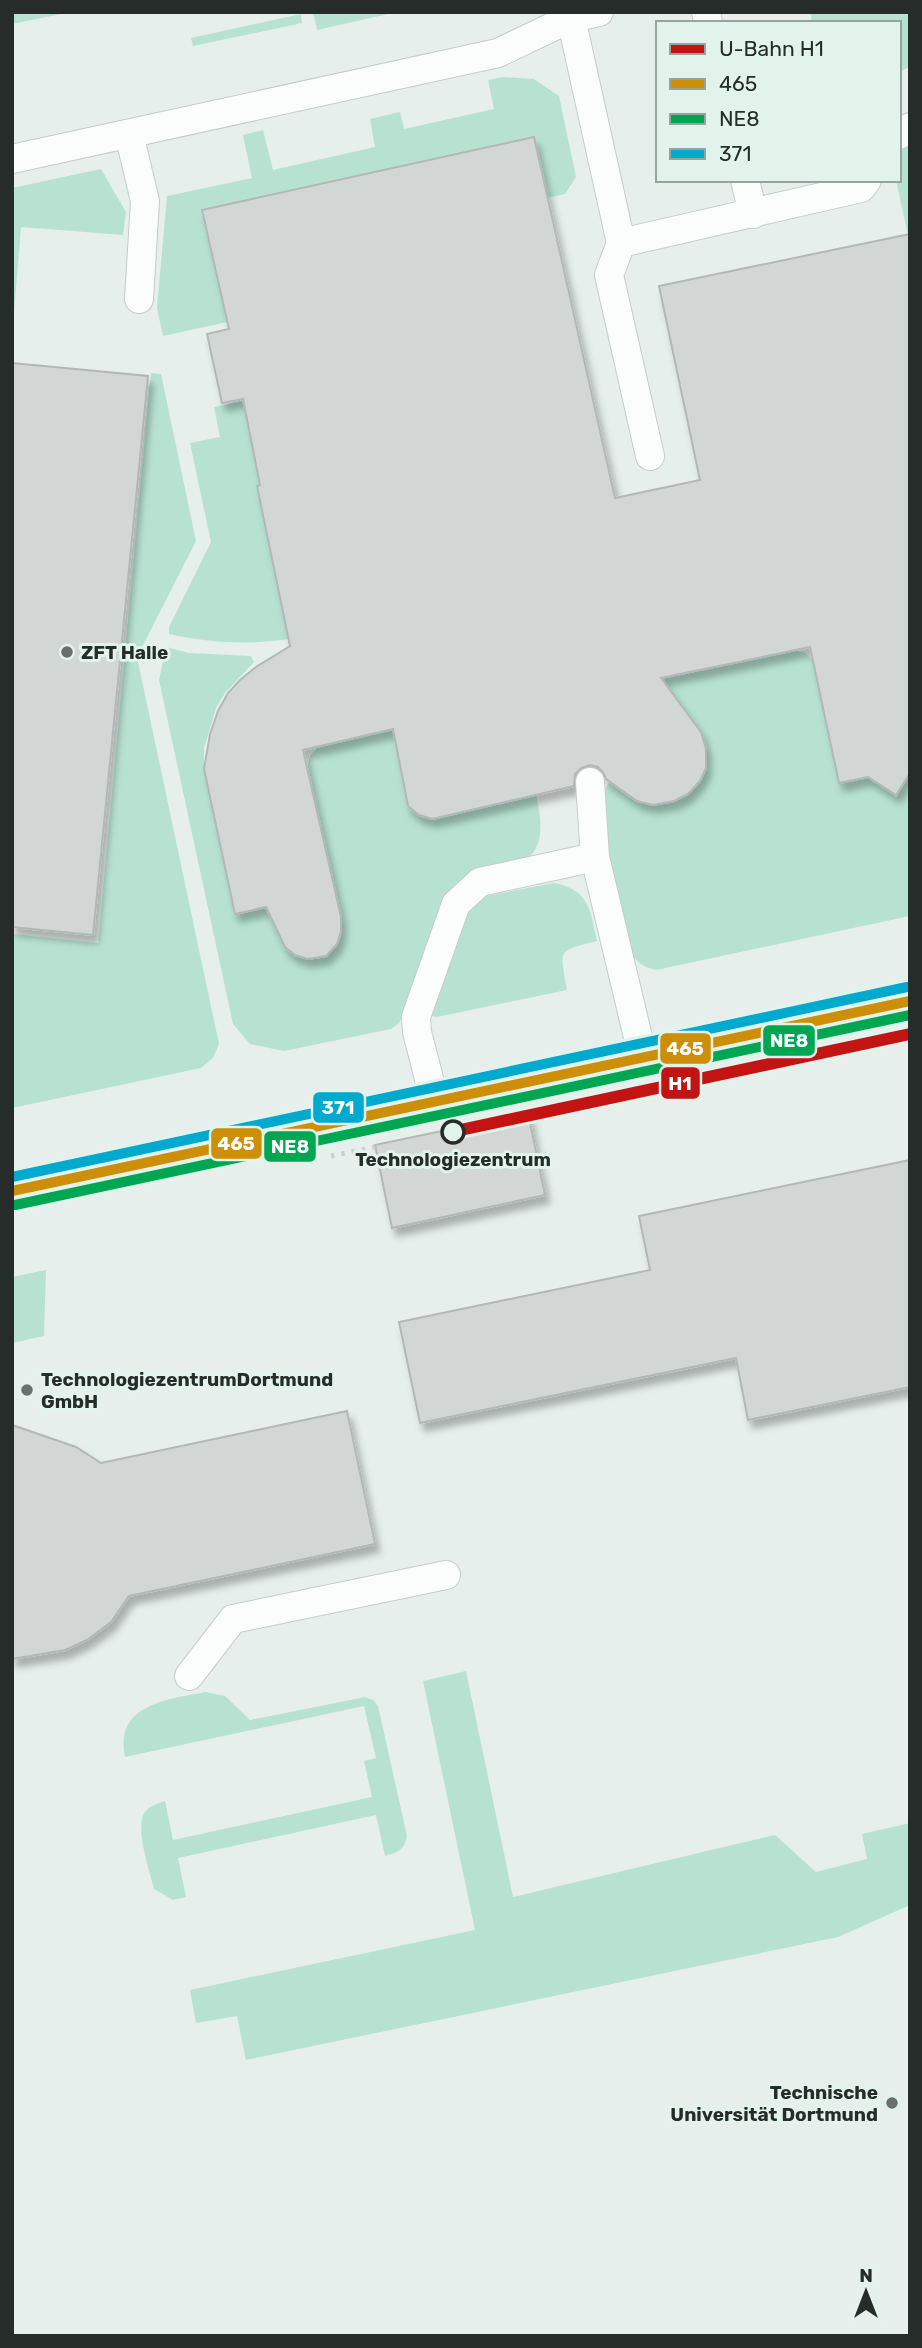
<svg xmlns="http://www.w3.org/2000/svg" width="922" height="2348" viewBox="0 0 922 2348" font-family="Rubik,sans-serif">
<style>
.green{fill:#b7e2d2}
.building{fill:#d2d7d6;stroke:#b3b7b8;stroke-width:2;filter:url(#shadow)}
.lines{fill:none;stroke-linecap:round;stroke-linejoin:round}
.lane-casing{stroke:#c5ccc9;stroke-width:30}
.secondary-casing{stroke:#c5ccc9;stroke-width:40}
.lane{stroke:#fbfdfc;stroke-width:28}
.secondary{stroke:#e7f0ee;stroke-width:38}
.rail{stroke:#cccfcd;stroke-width:5;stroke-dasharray:3.5 7;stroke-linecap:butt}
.bus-1-casing{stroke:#e2f3ec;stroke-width:16}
.bus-2-casing{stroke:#e2f3ec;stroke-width:16}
.bus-3-casing{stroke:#e2f3ec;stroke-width:16}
.bus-1{stroke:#cd8e08;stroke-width:10}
.bus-2{stroke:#00a651;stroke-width:10}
.bus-3{stroke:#00a9ce;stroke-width:10}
.metro-1-casing{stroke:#e2f3ec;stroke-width:18}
.metro-1{stroke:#c31313;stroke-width:12}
.poi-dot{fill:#69706d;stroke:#e2f3ec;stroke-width:2.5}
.stop-dot{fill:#e2f3ec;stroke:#252c29;stroke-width:3.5}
.labels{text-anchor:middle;stroke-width:6;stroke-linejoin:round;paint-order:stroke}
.poi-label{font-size:19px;font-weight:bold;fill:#252c29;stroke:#e2f3ec;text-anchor:start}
.stop-label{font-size:19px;font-weight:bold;fill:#252c29;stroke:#e2f3ec}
.line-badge{stroke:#e2f3ec;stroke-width:2.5}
.badge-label{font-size:19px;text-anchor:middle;font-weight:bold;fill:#fff}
</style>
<defs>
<filter id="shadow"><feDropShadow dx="4.5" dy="8" stdDeviation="3.5" flood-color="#0004"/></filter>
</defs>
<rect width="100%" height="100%" fill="#e6efeb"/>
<path class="green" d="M12 12H71L12 24Z
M313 12H397L317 30Z
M810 12H910V67L899 72V23H812Z
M301 14 302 23 193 46 191 38Z
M503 77 534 79 559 96 576 177 565 194 547 198 533 137 203 210 227 322 163 336 157 308 167 196 252 178 243 135 263 130 273 170 375 147 370 119 400 112 404 129 494 109 488 80Z
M910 143V245L896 180H899V148Z
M101 169 126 212 123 235 21 227 12 338V188Z
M151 373 161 374 196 541 137 657 219 1044 213 1058 201 1068 12 1108V934L98 943Z
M244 401 253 448H256L289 639C248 645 209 643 169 634V627L211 542 190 443 220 437 214 407Z
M166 647 189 653 251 656 254 662 225 693 216 708 204 748V769L235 913 273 906C277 918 279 939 287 949 300 963 326 961 337 945 342 937 341 927 341 917L307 768 310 756 318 747 404 727 400 765 408 806 419 815 432 819 536 795C541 816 547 849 522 862 509 868 491 870 477 873L404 1015 398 1024 391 1029 284 1051 250 1044 233 1024 159 680Z
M795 650 805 653 813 660 875 775 877 782 896 795 908 776 907 768H910V916L656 970C643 967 636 962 629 950L598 808 600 798 612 777 688 794 700 781 706 768V749L701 732 691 719 676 709 657 679Z
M554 883C590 890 590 910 597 941 556 951 560 949 567 990L437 1017 431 1016 459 917 481 897Z
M46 1270 44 1336 12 1343V1277Z
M466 1671 513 1897 775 1835 816 1872 867 1859 862 1834 910 1823V1905L838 1937 246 2060 237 2016 196 2023 190 1990 475 1930 423 1681Z
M206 1692 225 1696 250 1720 365 1697 373 1700 378 1706 407 1836C405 1849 397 1853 385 1856L376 1815 178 1858 186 1897 173 1900 154 1889C150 1872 134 1826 145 1812 150 1805 157 1804 165 1801L173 1840 372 1797 364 1761 376 1758 364 1706 125 1757C114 1704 169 1699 206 1692Z"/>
<path class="building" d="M534 137 615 498 700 480 659 286 910 234V773L896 795 868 777 839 783 810 647 661 678 701 732 706 749V768L700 781 688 794 674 801 653 805 637 801 606 779 603 772 598 767 590 765 581 768 575 774 574 786 432 819 419 815 408 806 393 729 303 750 341 917V931L337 944 326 956 308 959 295 955 285 947 266 907 235 914 204 769 210 734 218 711 228 693 240 680 256 667 290 646 257 486 260 485 243 399 222 403 207 334 229 329 202 210Z
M12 363 148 376 93 935 12 927Z
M528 1113 545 1195 392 1228 375 1145Z
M910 1160V1387L748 1420 736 1358 420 1423 399 1322 650 1270 639 1216Z
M347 1411 375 1544 129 1596 111 1622 87 1640 65 1650 12 1659V1425L76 1447 101 1463Z"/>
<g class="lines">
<g class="lane-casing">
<path id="lane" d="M706 12 708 23
M571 18 621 243 861 188 867 180
M129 134 145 201 139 299
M899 135 910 127
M12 159 498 53 571 18 599 12
M745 180 753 214
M621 243 609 275 650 456
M590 782 595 857 643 1058
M435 1102 417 1032 416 1017 456 904 480 882 595 857
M189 1676 233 1619 446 1575"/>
</g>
<g class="secondary-casing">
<path id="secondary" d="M12 1191 910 1001"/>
</g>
<use href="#lane" class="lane"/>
<use href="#secondary" class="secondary"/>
<path class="rail" d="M331 1156 375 1147"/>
<g class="bus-1-casing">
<path id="bus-1" d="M12 1191 910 1001"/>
</g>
<g class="bus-2-casing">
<path id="bus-2" d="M15 1205 910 1015"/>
</g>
<g class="bus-3-casing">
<path id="bus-3" d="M12 1177 907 987"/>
</g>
<use href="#bus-1" class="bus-1"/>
<use href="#bus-2" class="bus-2"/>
<use href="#bus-3" class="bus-3"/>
<g class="metro-1-casing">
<path id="metro-1" d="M451 1132 910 1034"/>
</g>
<use href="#metro-1" class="metro-1"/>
</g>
<g class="poi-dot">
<circle cx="67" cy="652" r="7"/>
<circle cx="27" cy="1390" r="7"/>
<circle cx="892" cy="2103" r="7"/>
</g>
<circle class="stop-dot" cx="453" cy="1132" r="11"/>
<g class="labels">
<g class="poi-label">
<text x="81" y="659">ZFT Halle</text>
<text x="41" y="1386">TechnologiezentrumDortmund<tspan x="41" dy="22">GmbH</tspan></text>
<text x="878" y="2099" text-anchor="end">Technische<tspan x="878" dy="22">Universität Dortmund</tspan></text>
</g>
<g class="stop-label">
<text x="453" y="1166">Technologiezentrum</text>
</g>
</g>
<g class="line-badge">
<rect x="762" y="1024" width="54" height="33" rx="7" fill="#00a651"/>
<rect x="659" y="1032" width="53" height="33" rx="7" fill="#cd8e08"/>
<rect x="660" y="1066" width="41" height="34" rx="7" fill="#c31313"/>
<rect x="312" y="1091" width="53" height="33" rx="7" fill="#00a9ce"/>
<rect x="210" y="1127" width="53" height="33" rx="7" fill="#cd8e08"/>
<rect x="263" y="1130" width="54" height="33" rx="7" fill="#00a651"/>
</g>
<g class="badge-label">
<text x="789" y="1047">NE8</text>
<text x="685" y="1055">465</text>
<text x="680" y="1090">H1</text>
<text x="338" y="1114">371</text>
<text x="236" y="1150">465</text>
<text x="290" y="1153">NE8</text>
</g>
<rect width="922" height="2348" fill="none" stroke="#252c29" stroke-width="28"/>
<rect x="656" y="21" width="245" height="161" fill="#e2f3ec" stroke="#96a39e" stroke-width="2"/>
<rect x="670" y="44" width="35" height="10" fill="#c31313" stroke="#96a39e" stroke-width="2"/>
<text x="719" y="56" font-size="21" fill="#252c29">U-Bahn H1</text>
<rect x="670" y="79" width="35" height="10" fill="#cd8e08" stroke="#96a39e" stroke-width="2"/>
<text x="719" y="91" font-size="21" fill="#252c29">465</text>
<rect x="670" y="114" width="35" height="10" fill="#00a651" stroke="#96a39e" stroke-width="2"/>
<text x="719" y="126" font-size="21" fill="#252c29">NE8</text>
<rect x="670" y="149" width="35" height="10" fill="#00a9ce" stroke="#96a39e" stroke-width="2"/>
<text x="719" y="161" font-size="21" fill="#252c29">371</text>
<g transform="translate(866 2292)" stroke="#e2f3ec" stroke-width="5" paint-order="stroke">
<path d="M0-5L12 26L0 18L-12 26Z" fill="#252c29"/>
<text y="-10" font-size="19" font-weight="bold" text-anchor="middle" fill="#252c29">N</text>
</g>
</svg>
